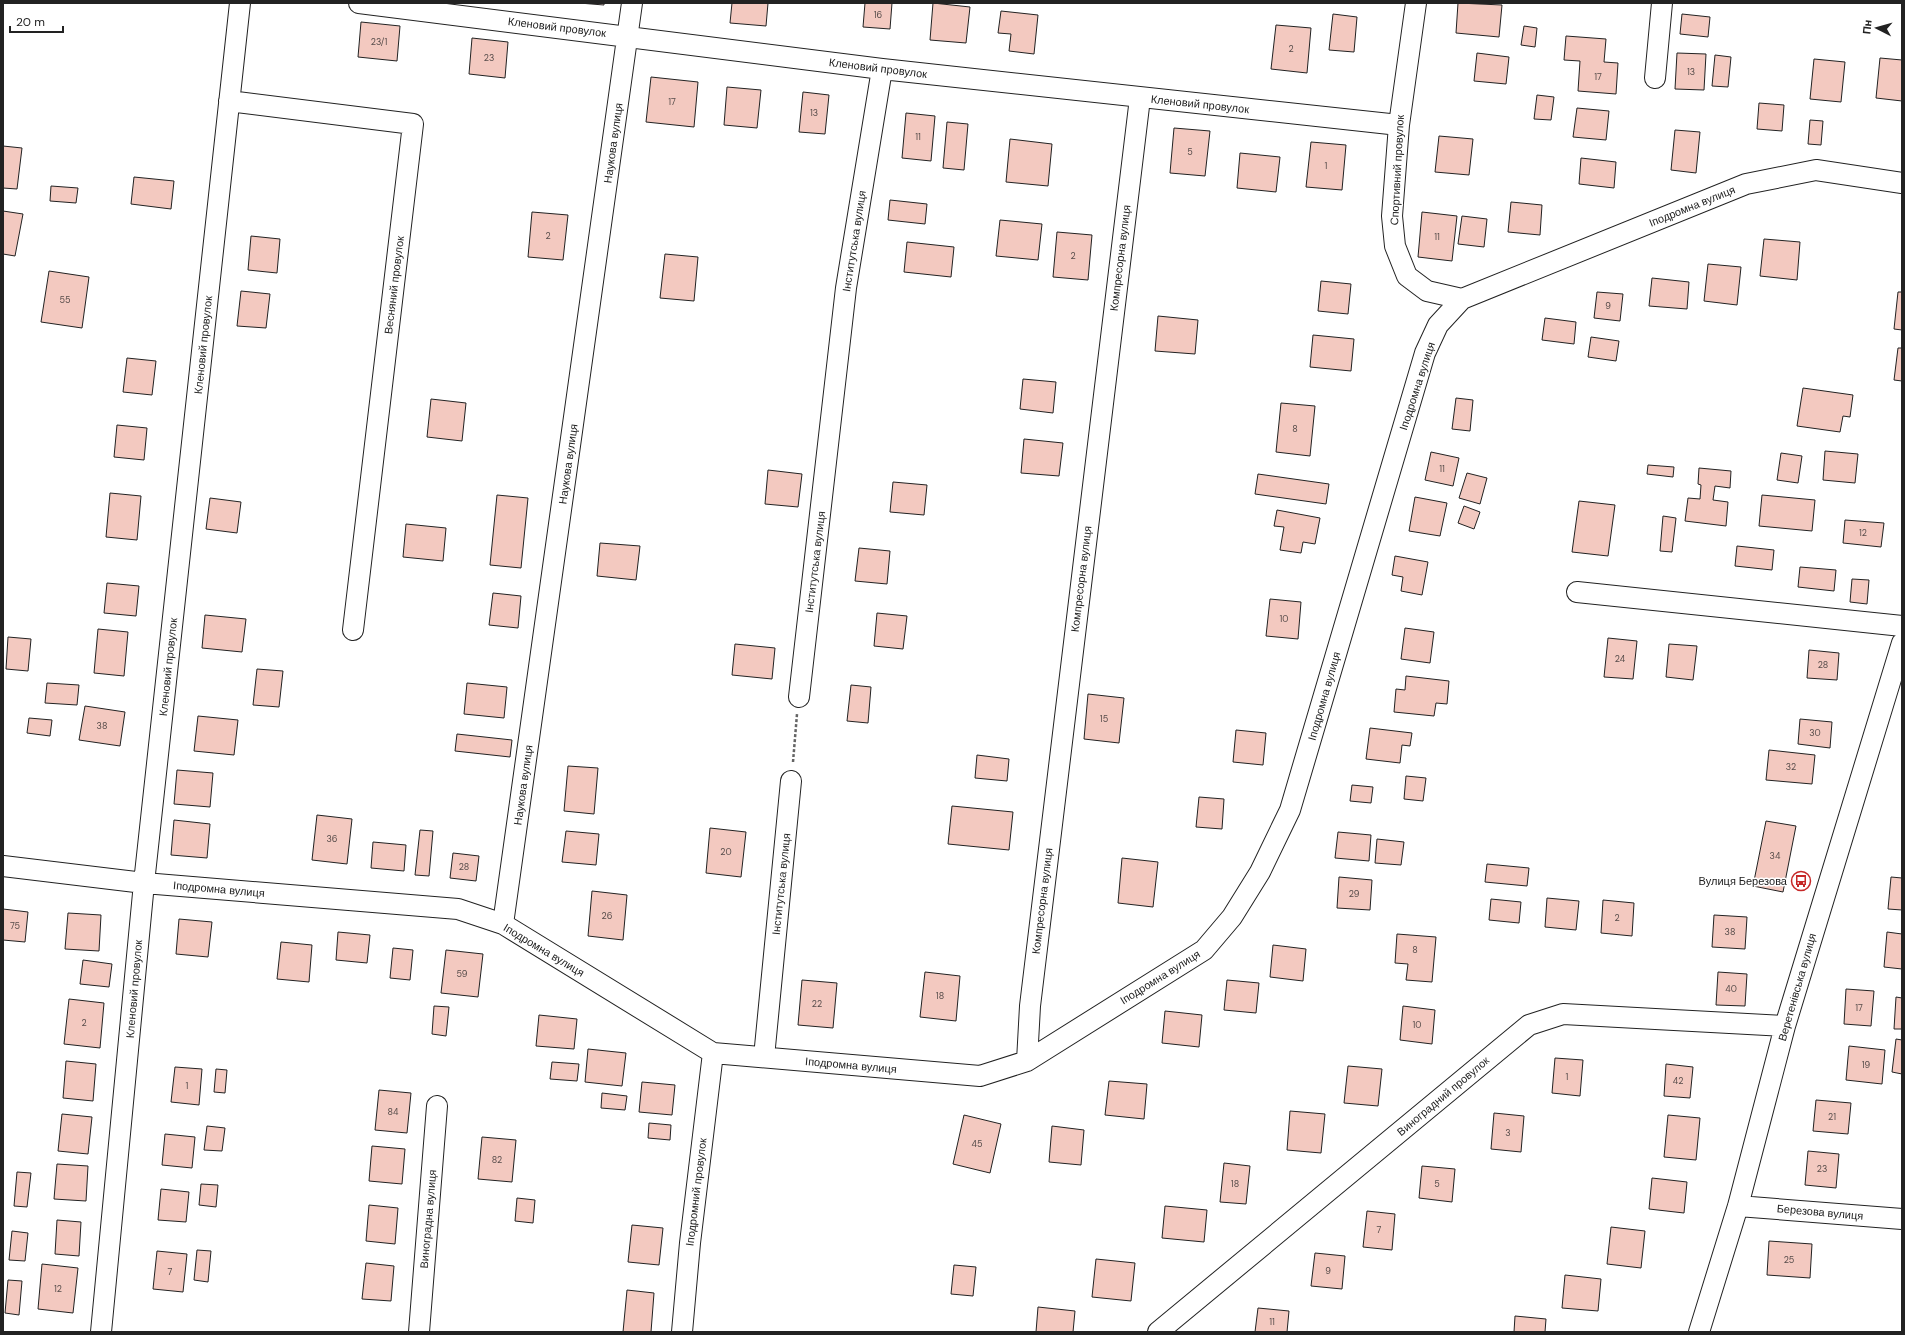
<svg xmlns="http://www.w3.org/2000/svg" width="1905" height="1335" viewBox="0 0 1905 1335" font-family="'DM Sans',sans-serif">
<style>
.building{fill:#f3c9c0;stroke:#222}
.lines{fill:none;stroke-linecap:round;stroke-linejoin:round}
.minor-casing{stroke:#222;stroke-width:22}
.path{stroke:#646464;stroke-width:2.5;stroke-dasharray:3 2;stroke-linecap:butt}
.minor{stroke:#fff;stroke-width:20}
.labels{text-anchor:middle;stroke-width:3;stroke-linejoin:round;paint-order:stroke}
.number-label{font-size:9px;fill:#564c4a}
.street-label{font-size:11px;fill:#222;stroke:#fff}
.poi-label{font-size:11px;fill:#222;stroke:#fff;text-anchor:end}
</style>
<rect width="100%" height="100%" fill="#fff"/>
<path class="building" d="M579 3H604V5Z
M732 3H768L766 26 730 23Z
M865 3H892L890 29 863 27Z
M933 3 970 7 966 43 930 40Z
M1458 3 1502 5 1499 37 1456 33Z
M1001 11 1038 15 1034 54 1009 51 1011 34 998 33Z
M1333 14 1357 17 1354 52 1329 50Z
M1682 14 1710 17 1708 37 1680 34Z
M361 22 400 26 397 61 358 57Z
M1276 25 1311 28 1307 73 1271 69Z
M1524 26 1537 28 1535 47 1521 45Z
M1566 36 1606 39 1604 62 1618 63 1616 94 1578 91 1580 61 1564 60Z
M472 38 508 42 505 78 469 74Z
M1477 53 1509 57 1506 84 1474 81Z
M1677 53 1706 54 1704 90 1675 89Z
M1715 55 1731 57 1728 87 1712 86Z
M1880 58 1902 60V101L1876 98Z
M1814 59 1845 62 1841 102 1810 99Z
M651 77 698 82 694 127 646 122Z
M727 87 761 90 757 128 724 125Z
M803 92 829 95 825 134 799 132Z
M1537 95 1554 97 1551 120 1534 119Z
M1759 103 1784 105 1782 131 1757 129Z
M1577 108 1609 111 1606 140 1573 137Z
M906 113 935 116 931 161 902 158Z
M1810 120 1823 121 1821 145 1808 144Z
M947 122 968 124 964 170 943 168Z
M1174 128 1210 131 1205 176 1170 173Z
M1675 130 1700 132 1696 173 1671 170Z
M1439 136 1473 139 1469 175 1435 172Z
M1010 139 1052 144 1048 186 1006 182Z
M1311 142 1346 145 1342 190 1306 187Z
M3 146 22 148 17 189 3 188Z
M1240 153 1280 157 1276 192 1237 188Z
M1581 158 1616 162 1614 188 1579 184Z
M134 177 174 181 171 209 131 204Z
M51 186 78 188 76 203 50 201Z
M890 200 927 204 925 224 888 220Z
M1511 202 1542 205 1540 235 1508 232Z
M3 211 23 214 15 256 3 254Z
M532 212 568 215 563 260 528 257Z
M1422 212 1457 216 1452 261 1418 257Z
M1462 216 1487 219 1484 247 1458 244Z
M1000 220 1042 224 1038 260 996 256Z
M1057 232 1092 235 1088 280 1053 277Z
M251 236 280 239 277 273 248 270Z
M1764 239 1800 242 1797 280 1760 276Z
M907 242 954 247 951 277 904 272Z
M665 254 698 257 694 301 660 298Z
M1708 264 1741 267 1737 305 1704 301Z
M49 271 89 277 82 328 41 322Z
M1652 278 1689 282 1687 309 1649 306Z
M1321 281 1351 284 1348 314 1318 311Z
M241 291 270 294 266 328 237 326Z
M1597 292 1623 294 1620 321 1594 318Z
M1898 292H1902V330L1894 329Z
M1158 316 1198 320 1195 354 1155 351Z
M1545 318 1576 322 1574 344 1542 340Z
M1313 335 1354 339 1351 371 1310 367Z
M1591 337 1619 341 1616 361 1588 357Z
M1898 348H1902V381L1894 380Z
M127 358 156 361 152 395 123 392Z
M1023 379 1056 382 1053 413 1020 409Z
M1803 388 1853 395 1850 417 1843 416 1840 432 1797 426Z
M1456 398 1473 400 1470 431 1452 429Z
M431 399 466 403 462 441 427 437Z
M1281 403 1315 406 1310 456 1276 452Z
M117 425 147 428 144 460 114 457Z
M1024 439 1063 443 1059 476 1021 473Z
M1825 451 1858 454 1855 483 1823 480Z
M1431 452 1459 458 1453 486 1425 480Z
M1781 453 1802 456 1798 483 1777 480Z
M1648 465 1674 467 1673 477 1647 474Z
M1699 468 1731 471 1730 488 1715 486 1713 500 1728 502 1726 526 1685 521 1688 498 1700 499 1701 485 1698 484Z
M768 470 802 474 798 507 765 504Z
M1467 473 1487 478 1480 504 1459 498Z
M1258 474 1329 484 1326 504 1255 494Z
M893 482 927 485 924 515 890 512Z
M110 493 141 496 137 540 106 537Z
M497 495 528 498 521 568 490 565Z
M1762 495 1815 500 1812 531 1759 526Z
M1415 497 1447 503 1440 536 1409 531Z
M210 498 241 502 237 533 206 529Z
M1579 501 1615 505 1608 556 1572 552Z
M1464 506 1480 512 1474 529 1458 523Z
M1277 510 1320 518 1315 544 1303 542 1301 553 1280 550 1284 527 1274 526Z
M1663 516 1676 518 1672 552 1660 551Z
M1845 520 1884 523 1881 547 1843 543Z
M406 524 446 528 443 561 403 557Z
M600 543 640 546 636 580 597 576Z
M1737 546 1774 550 1772 570 1735 566Z
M859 548 890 551 887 584 855 581Z
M1395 556 1428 562 1422 595 1401 591 1403 577 1392 575Z
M1800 567 1836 570 1834 591 1798 587Z
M1852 579 1869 580 1867 604 1850 602Z
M107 583 139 586 136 616 104 613Z
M493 593 521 596 518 628 489 625Z
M1270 599 1301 602 1298 639 1266 636Z
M877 613 907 616 903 649 874 646Z
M205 615 246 619 242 652 202 648Z
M1405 628 1434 632 1430 663 1401 659Z
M98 629 128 632 124 676 94 673Z
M8 637 31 639 28 671 6 669Z
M1608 638 1637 641 1633 679 1604 677Z
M735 644 775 648 772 679 732 675Z
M1669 644 1697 646 1693 680 1666 677Z
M1809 650 1839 653 1837 680 1807 678Z
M257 669 283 671 279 707 253 705Z
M1406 676 1449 681 1447 704 1436 703 1434 716 1394 712 1396 689 1405 690Z
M47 683 79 685 77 705 45 703Z
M467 683 507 687 504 718 464 714Z
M851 685 871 687 868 723 847 721Z
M1088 694 1124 698 1119 743 1084 739Z
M85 706 125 712 120 746 79 740Z
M198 716 238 720 234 755 194 751Z
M29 718 52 720 50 736 27 733Z
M1800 719 1832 722 1830 748 1798 744Z
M1370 728 1412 733 1410 746 1402 745 1400 763 1366 759Z
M1236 730 1266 733 1263 765 1233 762Z
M457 734 512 740 510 757 455 751Z
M1769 750 1815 755 1812 784 1766 780Z
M977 755 1009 759 1007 781 975 778Z
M568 766 598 768 594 814 564 811Z
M177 770 213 773 210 807 174 804Z
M1406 776 1426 778 1423 801 1404 799Z
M1352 785 1373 787 1371 803 1350 801Z
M1199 797 1224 799 1222 829 1196 827Z
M952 806 1013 812 1009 850 948 844Z
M317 815 352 819 347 864 312 860Z
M174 820 210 824 207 858 171 855Z
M1766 821 1796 826 1783 892 1753 886Z
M710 828 746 832 741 877 706 873Z
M420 830 433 831 429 876 415 875Z
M566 831 599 834 596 865 562 862Z
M1338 832 1371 835 1369 861 1335 858Z
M1377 839 1404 842 1401 865 1375 863Z
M373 842 406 845 404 871 371 868Z
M453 853 479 856 476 881 450 878Z
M1122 858 1158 862 1153 907 1118 903Z
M1487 864 1529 868 1527 886 1485 882Z
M1339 877 1372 880 1370 910 1337 908Z
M1891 877 1902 878V910L1888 909Z
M592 891 627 895 623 940 588 936Z
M1547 898 1579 901 1576 930 1545 927Z
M1491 899 1521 902 1519 923 1489 920Z
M1603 900 1634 903 1632 936 1601 933Z
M3 909 28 912 25 942 3 940Z
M68 913 101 915 99 951 65 949Z
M1714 915 1747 917 1745 949 1712 947Z
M179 919 212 922 208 957 176 954Z
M338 932 370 935 367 963 336 960Z
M1887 932 1902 934V969L1884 967Z
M1397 934 1436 937 1432 982 1406 980 1408 964 1395 963Z
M281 942 312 945 309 982 277 979Z
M1273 945 1306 949 1303 981 1270 977Z
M393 948 413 950 410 980 390 978Z
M446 950 483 954 478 997 441 993Z
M83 960 112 964 109 987 80 984Z
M925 972 960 976 956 1021 920 1017Z
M1718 972 1747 974 1745 1006 1716 1005Z
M802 980 837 983 833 1028 798 1025Z
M1227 980 1259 983 1256 1013 1224 1010Z
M1846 989 1874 991 1871 1026 1844 1024Z
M1896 997 1902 998V1029H1894Z
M69 999 104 1003 100 1048 64 1044Z
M434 1006 449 1007 446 1036 432 1034Z
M1403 1006 1435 1010 1432 1044 1400 1040Z
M1165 1011 1202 1015 1199 1047 1162 1043Z
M539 1015 577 1019 574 1049 536 1046Z
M1896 1039 1902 1040V1074L1892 1072Z
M1849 1046 1885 1050 1882 1084 1846 1080Z
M588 1049 626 1053 622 1086 585 1082Z
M1555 1058 1583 1060 1580 1096 1552 1093Z
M66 1061 96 1064 93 1101 63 1098Z
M552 1062 579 1064 577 1081 550 1079Z
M1666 1064 1693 1067 1690 1098 1664 1096Z
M1348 1066 1382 1069 1378 1106 1344 1103Z
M175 1067 202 1069 199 1105 171 1102Z
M216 1069 227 1070 225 1093 214 1092Z
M1109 1081 1147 1084 1144 1119 1105 1115Z
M642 1082 675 1085 672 1115 639 1112Z
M379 1090 411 1093 407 1133 375 1130Z
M602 1093 627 1096 625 1110 601 1108Z
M1816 1100 1851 1103 1848 1134 1813 1131Z
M1290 1111 1325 1114 1321 1153 1287 1150Z
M1494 1113 1524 1116 1521 1152 1491 1149Z
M62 1114 92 1117 88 1154 58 1151Z
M964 1115 1001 1124 990 1173 953 1164Z
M1668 1115 1700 1118 1696 1160 1664 1157Z
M649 1123 671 1125 670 1140 648 1138Z
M207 1126 225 1128 222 1151 204 1150Z
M1052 1126 1084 1130 1081 1165 1049 1162Z
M165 1134 195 1137 192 1168 162 1165Z
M482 1137 516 1140 512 1182 478 1179Z
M372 1146 405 1149 402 1184 369 1181Z
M1808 1151 1839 1154 1836 1188 1805 1185Z
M1224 1163 1250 1166 1246 1204 1220 1202Z
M57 1164 88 1166 86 1201 54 1199Z
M1422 1166 1455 1169 1452 1202 1419 1198Z
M17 1172 31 1173 27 1207 14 1206Z
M1652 1178 1687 1182 1684 1213 1649 1209Z
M201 1184 218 1185 216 1207 199 1205Z
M161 1189 189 1192 186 1222 158 1220Z
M517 1198 535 1200 533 1223 515 1221Z
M369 1205 398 1208 395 1244 366 1241Z
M1165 1206 1207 1210 1204 1242 1162 1238Z
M1367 1211 1395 1214 1392 1250 1363 1247Z
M57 1220 81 1222 79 1256 55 1254Z
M632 1225 663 1228 659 1265 628 1262Z
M1611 1227 1645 1231 1641 1268 1607 1264Z
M12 1231 28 1233 25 1261 9 1260Z
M1769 1241 1812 1244 1810 1278 1767 1275Z
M197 1250 211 1251 208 1282 194 1280Z
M157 1251 187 1254 183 1292 153 1289Z
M1315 1253 1345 1256 1342 1289 1311 1286Z
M1096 1259 1135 1263 1131 1301 1092 1297Z
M366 1263 394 1266 391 1301 362 1299Z
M42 1264 78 1268 73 1313 38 1309Z
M954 1265 976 1267 973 1296 951 1294Z
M1565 1275 1601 1279 1598 1311 1562 1308Z
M8 1280 22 1281 19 1315 5 1313Z
M627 1290 654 1293 651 1332H623Z
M1038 1307 1075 1311 1073 1332H1036Z
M1258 1308 1289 1311 1287 1332H1255Z
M1515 1316 1546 1319 1545 1332H1514Z"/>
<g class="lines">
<g class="minor-casing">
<path id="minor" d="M359 3 882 69 1399 125
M1416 3 1399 125 1392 216 1395 246 1407 276 1427 291 1462 299
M1655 78 1662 3
M229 101 413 124 353 630
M1577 592 1902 626
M799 697 846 288 882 69
M3 866 144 883 458 909 503 924 713 1053 980 1076 1027 1061 1204 950 1232 917 1260 872 1290 810 1425 353 1438 325 1462 299 1746 184 1816 170 1902 183
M503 924 632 3
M764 1057 791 781
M1027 1061 1030 1006 1140 98
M1738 1206 1902 1219
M101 1332 144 883 240 3
M419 1332 437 1106
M682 1332 690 1243 713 1053
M1158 1332 1529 1025 1563 1014 1785 1026
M1699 1332 1738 1206 1785 1026 1902 643"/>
</g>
<path class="path" d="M793 762 797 714"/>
<use href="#minor" class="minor"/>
</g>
<defs>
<g id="bus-ring" transform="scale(1)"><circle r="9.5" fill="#fff" stroke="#c62828" stroke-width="1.5"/><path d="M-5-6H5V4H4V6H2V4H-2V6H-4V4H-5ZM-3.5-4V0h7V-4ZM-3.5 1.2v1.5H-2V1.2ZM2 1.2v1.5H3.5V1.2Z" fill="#c62828"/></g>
</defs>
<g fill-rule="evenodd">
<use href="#bus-ring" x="1801" y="881"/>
</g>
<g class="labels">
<g class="number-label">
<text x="878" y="18">16</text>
<text x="379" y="45">23/1</text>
<text x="1291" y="52">2</text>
<text x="489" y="61">23</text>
<text x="1691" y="75">13</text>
<text x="1598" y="80">17</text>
<text x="672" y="105">17</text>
<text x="814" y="116">13</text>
<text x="918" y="140">11</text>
<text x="1190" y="155">5</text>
<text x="1326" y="169">1</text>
<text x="548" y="239">2</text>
<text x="1437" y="240">11</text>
<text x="1073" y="259">2</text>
<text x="65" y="303">55</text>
<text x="1608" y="309">9</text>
<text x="1295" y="432">8</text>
<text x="1442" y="472">11</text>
<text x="1863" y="536">12</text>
<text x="1284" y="622">10</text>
<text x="1620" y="662">24</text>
<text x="1823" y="668">28</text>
<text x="1104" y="722">15</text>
<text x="102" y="729">38</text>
<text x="1815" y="736">30</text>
<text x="1791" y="770">32</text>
<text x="332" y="842">36</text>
<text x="726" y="855">20</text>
<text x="1775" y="859">34</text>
<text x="464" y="870">28</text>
<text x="1354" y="897">29</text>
<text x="607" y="919">26</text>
<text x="1617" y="921">2</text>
<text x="15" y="929">75</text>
<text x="1730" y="935">38</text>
<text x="1415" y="953">8</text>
<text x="462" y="977">59</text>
<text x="1731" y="992">40</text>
<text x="940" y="999">18</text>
<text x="817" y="1007">22</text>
<text x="1859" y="1011">17</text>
<text x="84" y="1026">2</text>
<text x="1417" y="1028">10</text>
<text x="1866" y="1068">19</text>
<text x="1567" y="1080">1</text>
<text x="1678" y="1084">42</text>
<text x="187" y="1089">1</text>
<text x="393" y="1115">84</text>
<text x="1832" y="1120">21</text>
<text x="1508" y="1136">3</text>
<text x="977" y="1147">45</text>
<text x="497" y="1163">82</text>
<text x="1822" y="1172">23</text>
<text x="1235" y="1187">18</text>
<text x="1437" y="1187">5</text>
<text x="1379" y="1233">7</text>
<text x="1789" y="1263">25</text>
<text x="1328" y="1274">9</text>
<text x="170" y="1275">7</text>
<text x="58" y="1292">12</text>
<text x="1272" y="1325">11</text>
</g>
<g class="street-label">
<text transform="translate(557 27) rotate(7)" y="4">Кленовий провулок</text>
<text transform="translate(878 68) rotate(7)" y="4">Кленовий провулок</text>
<text transform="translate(1200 104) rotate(6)" y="4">Кленовий провулок</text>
<text transform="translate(613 143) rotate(-82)" y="4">Наукова вулиця</text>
<text transform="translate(1397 170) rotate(-87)" y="4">Спортивний провулок</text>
<text transform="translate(1692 206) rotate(-22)" y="4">Іподромна вулиця</text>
<text transform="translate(854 241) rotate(-81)" y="4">Інститутська вулиця</text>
<text transform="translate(1120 258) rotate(-83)" y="4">Компресорна вулиця</text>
<text transform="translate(394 285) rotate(-83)" y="4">Весняний провулок</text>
<text transform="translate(203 345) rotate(-84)" y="4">Кленовий провулок</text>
<text transform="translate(1417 386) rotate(-72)" y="4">Іподромна вулиця</text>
<text transform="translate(568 464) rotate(-82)" y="4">Наукова вулиця</text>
<text transform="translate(815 562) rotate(-83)" y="4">Інститутська вулиця</text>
<text transform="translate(1081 579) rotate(-83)" y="4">Компресорна вулиця</text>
<text transform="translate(168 667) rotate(-84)" y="4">Кленовий провулок</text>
<text transform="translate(1324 696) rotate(-74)" y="4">Іподромна вулиця</text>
<text transform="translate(523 785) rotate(-82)" y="4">Наукова вулиця</text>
<text transform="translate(781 884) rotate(-84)" y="4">Інститутська вулиця</text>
<text transform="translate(219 889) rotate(5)" y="4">Іподромна вулиця</text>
<text transform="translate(1042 901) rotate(-83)" y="4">Компресорна вулиця</text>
<text transform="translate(544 950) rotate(31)" y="4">Іподромна вулиця</text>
<text transform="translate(1160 977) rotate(-32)" y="4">Іподромна вулиця</text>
<text transform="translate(1797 987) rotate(-74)" y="4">Веретенівська вулиця</text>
<text transform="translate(134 989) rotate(-85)" y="4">Кленовий провулок</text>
<text transform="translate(851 1065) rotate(5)" y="4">Іподромна вулиця</text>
<text transform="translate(1443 1096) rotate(-40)" y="4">Виноградний провулок</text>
<text transform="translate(696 1192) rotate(-83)" y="4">Іподромний провулок</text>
<text transform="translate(1820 1212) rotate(5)" y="4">Березова вулиця</text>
<text transform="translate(428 1219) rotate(-85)" y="4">Виноградна вулиця</text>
</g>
<g class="poi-label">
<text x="1787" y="885">Вулиця Березова</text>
</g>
</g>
<rect width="1905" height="1335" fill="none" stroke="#222222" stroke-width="8"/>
<g transform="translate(1877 28) rotate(276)" stroke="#ffffff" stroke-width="3" paint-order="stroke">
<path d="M0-3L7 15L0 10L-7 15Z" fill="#222222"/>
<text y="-6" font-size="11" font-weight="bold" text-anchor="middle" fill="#222222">Пн</text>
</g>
<path d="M10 26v6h53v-6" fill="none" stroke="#222222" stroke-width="2"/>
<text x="16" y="26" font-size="12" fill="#222222" stroke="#ffffff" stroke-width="3" paint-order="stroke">20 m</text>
</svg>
